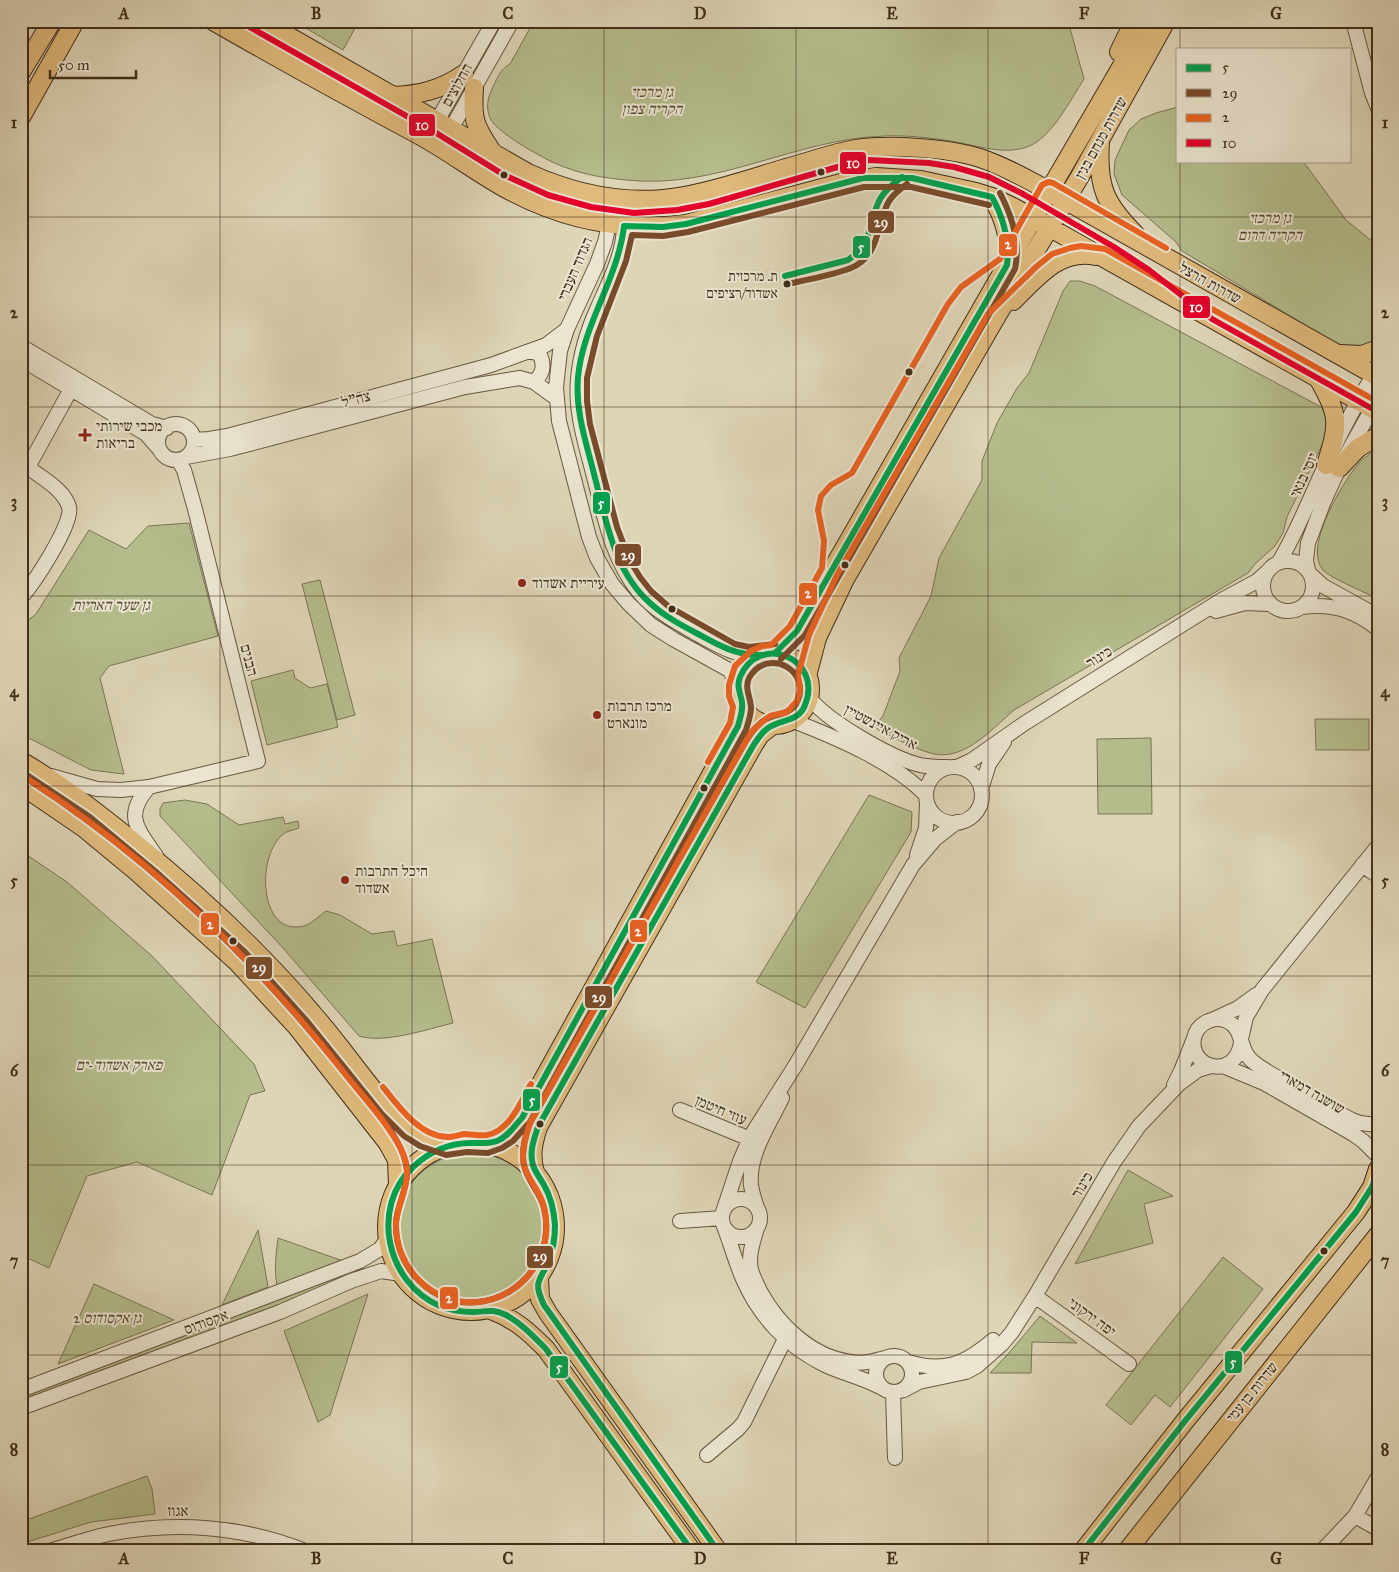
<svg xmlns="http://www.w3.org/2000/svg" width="1399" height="1572" viewBox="0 0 1399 1572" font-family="'IM FELL Great Primer','Frank Ruhl Libre',serif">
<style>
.green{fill:#b4bc8c;stroke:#7a7552}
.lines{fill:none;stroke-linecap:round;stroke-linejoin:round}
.minor-casing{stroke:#685840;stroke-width:16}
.major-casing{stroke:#412e19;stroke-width:20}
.minor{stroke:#eae4d0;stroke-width:14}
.major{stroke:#dfba7c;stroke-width:18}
.bus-1-casing{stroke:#eae4d0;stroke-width:10}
.bus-2-casing{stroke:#eae4d0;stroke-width:10}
.bus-3-casing{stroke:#eae4d0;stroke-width:10}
.bus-4-casing{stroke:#eae4d0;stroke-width:10}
.bus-1{stroke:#03a04e;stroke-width:6}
.bus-2{stroke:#7a4b2a;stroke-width:6}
.bus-3{stroke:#e96222;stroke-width:6}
.bus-4{stroke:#e4002b;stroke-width:6}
.grid{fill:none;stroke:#412e19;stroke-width:1;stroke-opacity:0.55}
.bus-dot{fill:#412e19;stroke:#eae4d0;stroke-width:2}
.poi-dot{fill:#8f2418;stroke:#eae4d0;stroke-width:2}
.labels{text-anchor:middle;stroke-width:4;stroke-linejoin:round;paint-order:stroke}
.bus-label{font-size:14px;fill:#412e19;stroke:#eae4d0;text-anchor:end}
.street-label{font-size:15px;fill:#412e19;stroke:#eae4d0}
.park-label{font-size:15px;font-style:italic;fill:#584a30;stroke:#eae4d0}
.poi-label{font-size:15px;fill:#412e19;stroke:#eae4d0;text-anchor:start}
.line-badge{stroke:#eae4d0;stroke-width:2}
.badge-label{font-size:14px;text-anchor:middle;font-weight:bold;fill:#fff}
.neatline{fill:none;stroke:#412e19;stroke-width:2}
.grid-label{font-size:16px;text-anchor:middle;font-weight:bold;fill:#412e19}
</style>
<rect width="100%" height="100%" fill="#ded5b7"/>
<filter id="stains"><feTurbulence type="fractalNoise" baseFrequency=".004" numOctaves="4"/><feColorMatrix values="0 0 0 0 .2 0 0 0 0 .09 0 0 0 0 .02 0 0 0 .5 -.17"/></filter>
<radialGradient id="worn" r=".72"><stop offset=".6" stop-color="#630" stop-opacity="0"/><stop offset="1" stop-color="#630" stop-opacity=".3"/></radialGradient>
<path class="green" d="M294 21H359L343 50Z
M534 21H1068L1084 79C1070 100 1052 138 1027 147 1004 155 978 146 956 142 932 138 908 135 884 136 794 139 718 190 626 180 606 178 585 175 567 168 550 163 499 134 491 120 486 111 487 100 491 91 496 81 500 69 510 64Z
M1178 107V161H1303L1346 220 1378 246V344L1362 348 1342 347 1182 251 1176 242 1122 195 1114 174 1115 160 1129 130 1141 119 1156 113Z
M1070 281H1080L1095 286 1323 408 1327 418V435L1287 517 1283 533 1275 546 1255 564 1248 573 1014 710C991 730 961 765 927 752 911 747 895 738 880 731L874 726 883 716 900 671 899 658 931 596 939 558 982 480V461L997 423 1017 388 1029 373 1063 291Z
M1374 451H1378V599C1367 593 1330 578 1323 570 1304 548 1338 492 1352 472 1358 463 1365 457 1374 451Z
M189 523 218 636 109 666 100 678 124 774 91 770 21 734V626L36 614 89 530 126 549 148 526Z
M320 580 355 715 337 720 302 584Z
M293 670 295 678 310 688 327 684 338 727 267 745 251 681Z
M1315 719H1369V750H1316Z
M1151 738 1152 814H1098L1097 739Z
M869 795 912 812 911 832 805 1008 756 982Z
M185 800 207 804 239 825 283 817 285 824 298 821 299 828C294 830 286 831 282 835 255 859 260 941 307 925 313 922 320 915 326 911L340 915 372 934 394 931 397 946 432 939 453 1023C428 1029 384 1044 359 1036L283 948 160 816V809L163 803Z
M21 851 67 882 152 956 254 1064 265 1091 250 1095 212 1195 137 1162 87 1176 49 1268 21 1255Z
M396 1229a76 76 0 1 1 152 0a76 76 0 1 1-152 0Z
M1128 1170 1173 1196 1144 1204 1153 1243 1075 1264Z
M258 1230 268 1287 222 1305Z
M278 1238 343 1261 277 1285C274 1270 276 1254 278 1238Z
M1223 1257 1263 1289 1170 1407 1155 1395 1131 1425 1106 1405Z
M351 1270 354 1275 291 1304 21 1408V1394Z
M94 1284 174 1320 58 1364Z
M368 1294 330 1415 318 1422 284 1331Z
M1040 1316 1077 1343 1032 1342 1031 1373H990L1009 1353Z
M147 1476 152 1489 155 1514 91 1522 21 1544V1522Z"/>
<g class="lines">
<g class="minor-casing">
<path id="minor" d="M494 21 437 121 433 131V143L443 138 451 129 512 21
M1353 21 1372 93 1378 108
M619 198 612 211 605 242 597 264 567 329 560 351 556 387 559 421 589 537 597 558 612 584 629 604 651 625 673 639 729 670 738 684
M619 198C622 208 625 217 624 228 623 255 609 282 598 307 588 329 580 355 578 379 575 411 585 442 593 473 604 514 611 558 639 592 656 612 678 623 701 636 719 646 739 658 761 655
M21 346 152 424 167 428
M532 351 540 355C545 366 543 374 534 382
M21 359 146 434 160 450
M158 442a18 18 0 1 1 36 0a18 18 0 1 1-36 0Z
M194 440 209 439 227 436 491 365 546 345 567 329
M186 457 230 449 465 387 520 378 534 382 556 398
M1263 586a25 25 0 1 1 50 0a25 25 0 1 1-50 0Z
M1279 562C1297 532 1310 498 1325 466 1341 432 1358 399 1378 368
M1308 570 1306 561 1308 543 1324 501 1339 468 1378 398
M1311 575 1323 586 1372 613
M21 598C33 584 74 523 69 507 64 489 41 478 28 467L71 389
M1302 607C1332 603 1354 610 1378 629
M1216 611 1245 603 1270 604
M808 696C825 720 891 758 920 765 929 767 938 767 947 767
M791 720C835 737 892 761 925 794
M957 767 972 760 1025 723 1220 601 1257 581 1267 572
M926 795a28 28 0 1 1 56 0a28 28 0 1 1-56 0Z
M51 776 97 789 121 790 149 787 258 761 195 509 184 470 178 460
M149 787C123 816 138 829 156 856
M981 789 989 764 1004 742
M917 855 926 828 927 803
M1362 865 1378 876
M1214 1019 1238 1008 1256 995
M1241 1039 1246 1017 1262 990 1378 846
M1241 1042C1236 1081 1188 1069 1194 1038 1197 1024 1213 1015 1227 1021 1243 1028 1239 1047 1250 1059 1261 1070 1278 1077 1292 1086 1312 1097 1331 1109 1352 1120L1360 1123 1378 1125
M1223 1066 1264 1083 1353 1134 1363 1141 1378 1156
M1174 1085 1181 1071 1193 1041
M680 1110 750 1139
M722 1218a19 19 0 1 1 38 0a19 19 0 1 1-38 0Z
M757 1208C755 1201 752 1193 751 1185 748 1155 769 1125 782 1098
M724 1209 740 1161 752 1134 795 1066 913 865 935 839 957 822
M680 1221 722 1218
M757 1228C753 1242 748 1255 751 1270 753 1277 757 1284 760 1291 778 1324 811 1357 851 1362 863 1364 874 1361 885 1358
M725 1229C731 1245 736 1263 743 1279 759 1316 787 1346 823 1364 841 1373 862 1377 880 1387
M1035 1296 1129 1364
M876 1374a18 18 0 1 1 36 0a18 18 0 1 1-36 0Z
M908 1362C944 1373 965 1364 993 1340
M21 1390 360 1261 380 1249 388 1238
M904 1390 919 1382 966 1372 977 1366 1002 1344 1012 1332 1035 1296 1114 1162 1139 1126 1180 1083 1198 1070 1211 1066
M893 1393 895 1458
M21 1408 280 1312 351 1281 381 1271 401 1274
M707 1455 738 1429 744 1422 785 1339
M1355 1516 1378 1529
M50 1551C70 1545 89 1538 109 1534 174 1521 243 1526 305 1551
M1322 1551 1355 1516 1378 1477"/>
</g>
<g class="major-casing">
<path id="major" d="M213 21C281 60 350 98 419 135 448 151 475 171 503 187 560 219 622 232 686 224L845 182 876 177 921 180 976 192 992 197 1015 208 1378 412
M262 21 528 173C577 195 631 206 684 196 718 190 752 178 786 168 809 162 832 153 856 149 889 144 949 148 980 158 1004 166 1027 179 1049 191L1378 377
M1119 52 1134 21
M21 72 52 21
M474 88C472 118 474 125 491 150
M392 96C419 95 441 90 464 74
M21 117 75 21
M1100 142C1097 187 1105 204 1136 235
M992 197C1003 216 1011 239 1008 262
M1013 301C1036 279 1059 248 1096 256
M1340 354 1362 355 1378 349
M1318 378C1340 417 1339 423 1326 465
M1339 468 1358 448 1378 436
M775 653 797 631 1049 191 1148 21
M738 689a36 36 0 1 1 72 0a36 36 0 1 1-72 0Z
M807 676 817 638 845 579 995 319 1079 178 1166 21
M21 761C62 785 99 814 135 843 199 895 260 951 313 1014 343 1048 368 1087 399 1120 414 1133 429 1140 448 1146
M21 785 84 828 136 871 236 961 297 1027 387 1142 397 1160 398 1186
M387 1227a84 84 0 1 1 168 0a84 84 0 1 1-168 0Z
M487 1144C504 1139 510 1131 522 1118L738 726 742 706
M535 1172C530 1156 533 1143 538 1127L753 746 760 735 774 724
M539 1278 540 1299 548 1313 718 1551
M491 1310C514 1318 529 1332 546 1349L692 1551
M1083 1551 1185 1421 1356 1212 1372 1187 1378 1169
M1127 1551 1378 1235"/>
</g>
<use href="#minor" class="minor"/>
<use href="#major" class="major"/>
<g class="bus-1-casing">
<path id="bus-1" d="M785 276 848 260C875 241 867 224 880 199 885 190 894 183 902 177
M761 655C737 656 718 645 698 634 681 625 664 616 650 603 613 570 606 519 594 474 586 442 575 410 578 377 583 324 618 279 624 226L663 227 686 224 863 178H912L992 197C1004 219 1010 240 1007 265L797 631 775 653
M692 1551 546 1349C534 1337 521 1323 506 1315 492 1308 486 1312 473 1312 462 1312 450 1310 440 1306 386 1283 370 1207 413 1167 429 1152 449 1143 471 1143 480 1143 489 1144 497 1141 508 1137 514 1126 522 1118L738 726C740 718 743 711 742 703 741 694 736 687 740 677 759 632 824 658 805 705 799 722 781 719 768 728 761 733 757 740 753 746L538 1127C534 1139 529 1152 533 1165 535 1172 540 1178 544 1185 551 1197 554 1211 555 1225 555 1238 553 1251 548 1263 539 1282 533 1282 544 1305L718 1551
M1083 1551 1185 1421 1356 1212 1372 1187 1378 1170"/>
</g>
<g class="bus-2-casing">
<path id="bus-2" d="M787 284C806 280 834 275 851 268 880 256 876 226 888 203 892 195 900 189 907 184
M775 644 749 647 735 644 668 606 651 591 640 577 630 561 617 527 590 424 587 401V378L597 336 626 261 632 235 663 236 688 232 864 187H911L989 205
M781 659 805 635 1015 269C1021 242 1012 216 1000 193
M21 771 90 817 155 871 245 952 306 1020 381 1113 404 1136 420 1146 446 1155 467 1152 488 1153 502 1148 513 1141 530 1122 746 730C748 723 751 715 751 708 751 698 744 688 749 678 768 645 814 672 796 704 790 714 776 714 766 719 757 724 751 733 746 741L530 1123C525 1136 521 1151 524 1165 527 1181 540 1192 544 1208 555 1253 524 1297 478 1302 433 1307 394 1268 396 1222 397 1205 408 1188 407 1171 406 1156 398 1142 391 1131 376 1110 359 1091 343 1071 253 958 147 856 26 778"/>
</g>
<g class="bus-3-casing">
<path id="bus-3" d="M708 762 730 723 733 707 729 696V685L735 666 751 651 762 646 771 645 790 626 822 568 824 541 818 510 821 496 831 485 852 473 948 304 961 287 1000 259 1042 185 1048 182 1053 183 1166 248
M26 778C147 856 253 957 342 1070 358 1091 376 1109 390 1131 398 1142 406 1156 407 1170 408 1188 398 1204 396 1222 394 1267 432 1306 478 1302 526 1297 557 1250 543 1204 539 1189 525 1177 523 1161 522 1148 526 1135 530 1123L746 741 753 730 761 723 770 716 787 712 797 701 800 690 798 675 809 635 837 575 988 314 1036 267 1052 254 1070 248 1081 246 1105 249 1378 402
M383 1087C398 1106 421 1138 449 1137 454 1137 459 1135 464 1134 472 1134 480 1136 487 1135 510 1131 521 1101 531 1084"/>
</g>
<g class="bus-4-casing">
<path id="bus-4" d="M239 21 433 131 504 175 548 195 591 207 634 213 677 210 709 204 841 166 869 160 929 163 954 167 989 177 1023 194 1114 247 1149 270 1212 319 1378 412"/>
</g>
<use href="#bus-1" class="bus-1"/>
<use href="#bus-2" class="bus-2"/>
<use href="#bus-3" class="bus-3"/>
<use href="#bus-4" class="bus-4"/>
</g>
<path class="grid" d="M220 21V1551M412 21V1551M604 21V1551M796 21V1551M988 21V1551M1180 21V49M1180 161V1551M21 217H1378M21 407H1378M21 596H1378M21 786H1378M21 976H1378M21 1165H1378M21 1355H1378"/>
<g class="bus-dot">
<circle cx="821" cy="172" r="4.5"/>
<circle cx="504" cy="175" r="4.5"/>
<circle cx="787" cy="284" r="4.5"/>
<circle cx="909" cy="372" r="4.5"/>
<circle cx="845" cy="565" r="4.5"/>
<circle cx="672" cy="609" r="4.5"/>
<circle cx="704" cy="788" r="4.5"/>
<circle cx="233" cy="941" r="4.5"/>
<circle cx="540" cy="1124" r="4.5"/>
<circle cx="1324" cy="1251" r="4.5"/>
</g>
<g class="poi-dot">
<path d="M82.5 427.5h5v5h5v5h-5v5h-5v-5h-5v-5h5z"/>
<circle cx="522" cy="583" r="5"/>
<circle cx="597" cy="715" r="5"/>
<circle cx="345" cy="880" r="5"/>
</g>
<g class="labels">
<g class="bus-label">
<text x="778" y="281">ת. מרכזית<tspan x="778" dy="17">אשדוד/רציפים</tspan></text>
</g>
<g class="street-label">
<text transform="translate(457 85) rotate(-61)" y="5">החלוצים</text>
<text transform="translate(1101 138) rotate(-61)" y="5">שדרות מנחם בגין</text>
<text transform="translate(575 269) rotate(-67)" y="5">הגדוד העברי</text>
<text transform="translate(1210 283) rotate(29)" y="5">שדרות הרצל</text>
<text transform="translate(356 399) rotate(-15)" y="5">צה"ל</text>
<text transform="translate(1304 475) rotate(-65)" y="5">יוסי בנאי</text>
<text transform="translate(1099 657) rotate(-32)" y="5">כינור</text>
<text transform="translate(249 660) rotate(76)" y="5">הבנים</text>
<text transform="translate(881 727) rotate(28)" y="5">אריק איינשטיין</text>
<text transform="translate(1312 1092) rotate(30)" y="5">שושנה דמארי</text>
<text transform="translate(721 1110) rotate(23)" y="5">עוזי חיטמן</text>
<text transform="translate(1082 1185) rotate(-59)" y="5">כינור</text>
<text transform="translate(1092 1317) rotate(36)" y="5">יפה ירקוני</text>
<text transform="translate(206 1322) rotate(-20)" y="5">אקסודוס</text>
<text transform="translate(1252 1392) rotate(-51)" y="5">שדרות בן עמי</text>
<text x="178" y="1516">אגוז</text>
</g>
<g class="park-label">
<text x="652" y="97">גן מרכזי<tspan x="652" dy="17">הקריה צפון</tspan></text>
<text x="1270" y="223">גן מרכזי<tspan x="1270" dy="17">הקריה דרום</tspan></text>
<text x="111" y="610">גן שער האריות</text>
<text x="119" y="1070">פארק אשדוד-ים</text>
<text x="107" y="1323">גן אקסודוס 2</text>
</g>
<g class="poi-label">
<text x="96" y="431">מכבי שירותי<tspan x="96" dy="17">בריאות</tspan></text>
<text x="532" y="588">עיריית אשדוד</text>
<text x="607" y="711">מרכז תרבות<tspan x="607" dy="17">מונארט</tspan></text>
<text x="355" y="876">היכל התרבות<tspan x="355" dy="17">אשדוד</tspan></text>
</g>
</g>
<g class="line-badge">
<rect x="408" y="113" width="28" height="24" rx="5" fill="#e4002b"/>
<rect x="839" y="151" width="28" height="24" rx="5" fill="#e4002b"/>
<rect x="867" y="210" width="28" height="24" rx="5" fill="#7a4b2a"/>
<rect x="998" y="233" width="20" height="24" rx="5" fill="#e96222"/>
<rect x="852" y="235" width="19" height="24" rx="5" fill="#03a04e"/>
<rect x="1182" y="295" width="29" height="24" rx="5" fill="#e4002b"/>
<rect x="592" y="491" width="19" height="24" rx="5" fill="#03a04e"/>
<rect x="614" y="543" width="28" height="24" rx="5" fill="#7a4b2a"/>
<rect x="798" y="582" width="20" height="24" rx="5" fill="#e96222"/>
<rect x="200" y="912" width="20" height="24" rx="5" fill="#e96222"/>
<rect x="629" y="919" width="19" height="24" rx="5" fill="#e96222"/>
<rect x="245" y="956" width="28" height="24" rx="5" fill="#7a4b2a"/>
<rect x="584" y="985" width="29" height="24" rx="5" fill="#7a4b2a"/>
<rect x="522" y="1088" width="19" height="24" rx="5" fill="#03a04e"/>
<rect x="526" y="1245" width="28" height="24" rx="5" fill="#7a4b2a"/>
<rect x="439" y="1286" width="20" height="24" rx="5" fill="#e96222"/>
<rect x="1224" y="1350" width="19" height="24" rx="5" fill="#03a04e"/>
<rect x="549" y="1355" width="20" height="24" rx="5" fill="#03a04e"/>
</g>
<g class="badge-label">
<text x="422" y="130">10</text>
<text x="853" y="168">10</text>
<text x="881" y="227">29</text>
<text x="1008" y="249">2</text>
<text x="861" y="252">5</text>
<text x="1196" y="312">10</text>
<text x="601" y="508">5</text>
<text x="628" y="560">29</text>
<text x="808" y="598">2</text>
<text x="210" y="929">2</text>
<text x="638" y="936">2</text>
<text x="259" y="972">29</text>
<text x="599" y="1002">29</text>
<text x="532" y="1105">5</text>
<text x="540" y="1261">29</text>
<text x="449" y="1303">2</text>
<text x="1233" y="1367">5</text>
<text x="559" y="1372">5</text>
</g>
<rect width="1399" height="1572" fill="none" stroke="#ded5b7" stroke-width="55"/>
<rect x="1176" y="48" width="175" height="115" fill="#eae4d0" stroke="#a69b87"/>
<rect x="1186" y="64" width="25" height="8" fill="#03a04e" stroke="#a69b87"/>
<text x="1222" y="72" font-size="15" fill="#412e19">5</text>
<rect x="1186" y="89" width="25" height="8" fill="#7a4b2a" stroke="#a69b87"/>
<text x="1222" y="98" font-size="15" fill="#412e19">29</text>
<rect x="1186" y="114" width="25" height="8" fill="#e96222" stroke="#a69b87"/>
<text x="1222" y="122" font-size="15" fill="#412e19">2</text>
<rect x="1186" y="139" width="25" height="8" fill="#e4002b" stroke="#a69b87"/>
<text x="1222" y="148" font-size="15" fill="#412e19">10</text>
<path d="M50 70v8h86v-8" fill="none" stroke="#412e19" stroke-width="2.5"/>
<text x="58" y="70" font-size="15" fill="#412e19" stroke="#eae4d0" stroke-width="4" paint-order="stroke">50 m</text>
<rect x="28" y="28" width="1344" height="1516" class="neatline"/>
<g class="grid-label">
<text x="124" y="19">A</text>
<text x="316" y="19">B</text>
<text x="508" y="19">C</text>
<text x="700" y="19">D</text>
<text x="892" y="19">E</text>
<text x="1084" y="19">F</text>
<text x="1276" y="19">G</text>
<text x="14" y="128">1</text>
<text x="1385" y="128">1</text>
<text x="14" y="318">2</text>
<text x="1385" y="318">2</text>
<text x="14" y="507">3</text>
<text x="1385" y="507">3</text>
<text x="14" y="697">4</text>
<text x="1385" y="697">4</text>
<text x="14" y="886">5</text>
<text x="1385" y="886">5</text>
<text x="14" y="1076">6</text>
<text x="1385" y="1076">6</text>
<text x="14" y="1266">7</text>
<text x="1385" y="1266">7</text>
<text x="14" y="1455">8</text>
<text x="1385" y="1455">8</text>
<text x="124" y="1564">A</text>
<text x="316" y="1564">B</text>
<text x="508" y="1564">C</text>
<text x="700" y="1564">D</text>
<text x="892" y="1564">E</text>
<text x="1084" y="1564">F</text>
<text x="1276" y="1564">G</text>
</g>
<rect width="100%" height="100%" filter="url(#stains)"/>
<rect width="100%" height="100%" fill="url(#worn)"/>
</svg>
